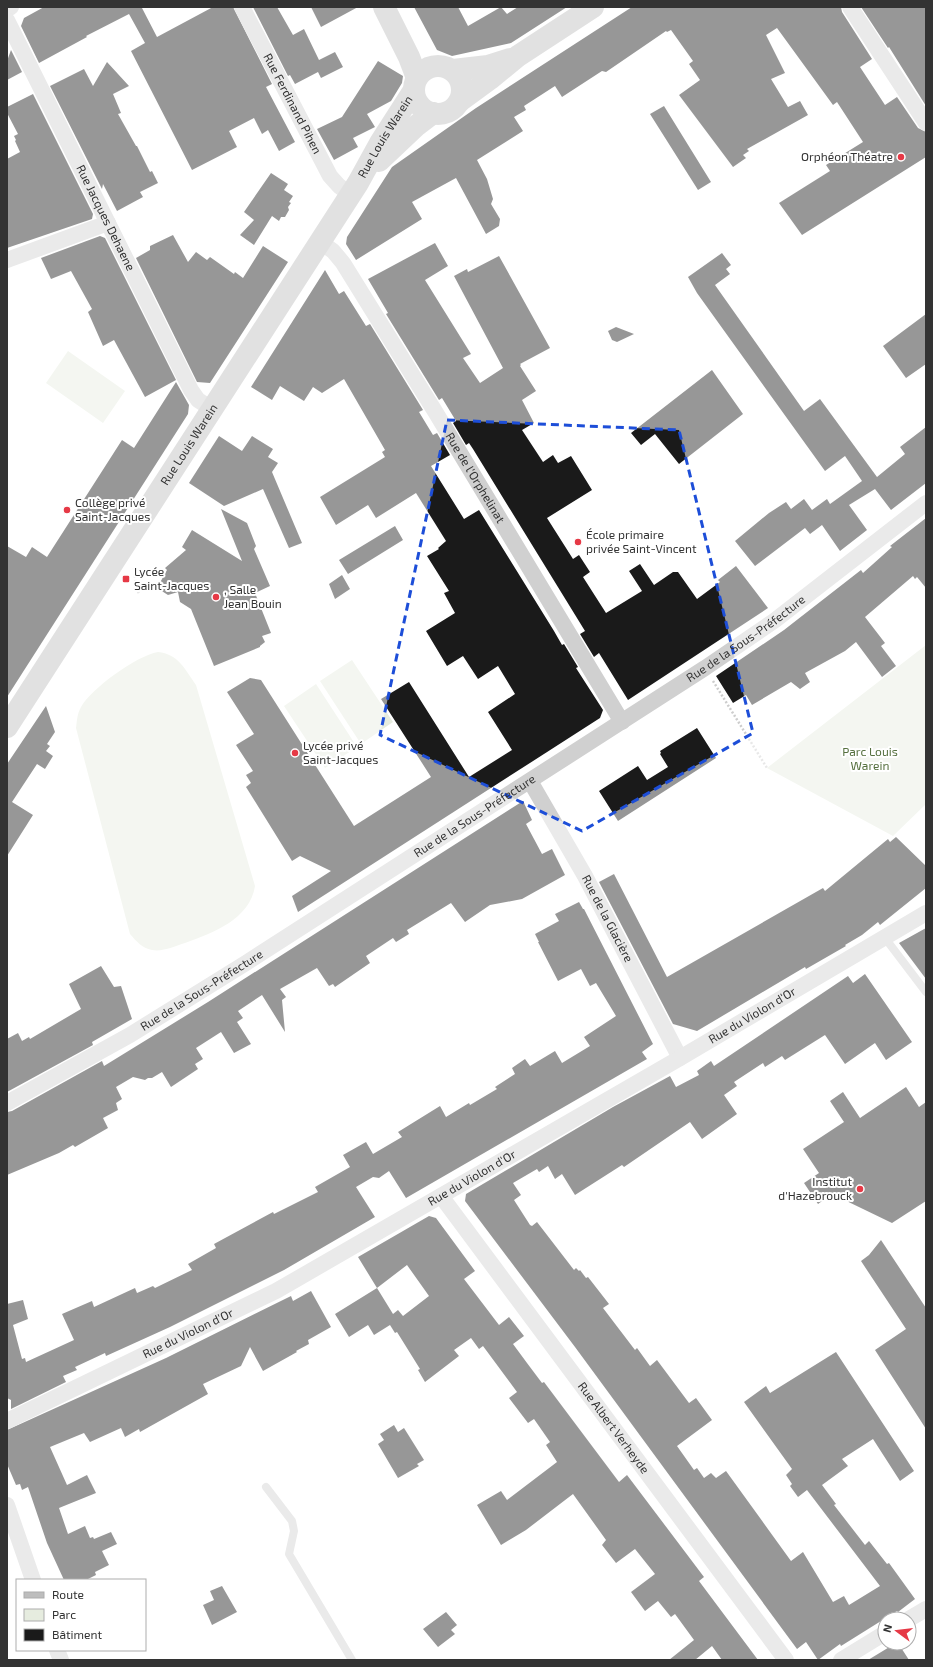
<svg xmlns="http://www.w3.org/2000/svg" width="933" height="1667" viewBox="0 0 933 1667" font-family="'Exo 2',sans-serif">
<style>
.green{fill:#e6ecdf}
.building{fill:#1a1a1a;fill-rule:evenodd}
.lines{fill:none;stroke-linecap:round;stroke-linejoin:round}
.path{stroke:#cdcdcd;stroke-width:2.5;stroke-dasharray:2 2;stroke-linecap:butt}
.lane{stroke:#d0d0d0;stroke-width:8}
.street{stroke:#d0d0d0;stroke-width:16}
.secondary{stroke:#bdbdbd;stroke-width:22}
.marked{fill:none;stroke:#1d4ed8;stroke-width:3;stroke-dasharray:8 5;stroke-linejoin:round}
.poi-dot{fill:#e63946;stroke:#fff;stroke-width:1.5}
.labels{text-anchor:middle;stroke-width:4;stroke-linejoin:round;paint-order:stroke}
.street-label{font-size:12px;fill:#333;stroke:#fff}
.poi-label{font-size:12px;fill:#333;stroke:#fff;text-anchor:start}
.park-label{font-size:12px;fill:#56703f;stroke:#fff}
</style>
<rect width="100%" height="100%" fill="#fff"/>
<path class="green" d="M68 351 125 391 103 423 46 383Z
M926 645V804L893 836 767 768Z
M158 652C178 654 185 669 196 685L255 886C250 919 213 933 185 943 175 946 163 952 152 950 142 948 136 941 130 934L76 728C77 721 77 714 81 707 92 688 136 656 158 652Z
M352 660 393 722 361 744 320 681Z
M316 684 357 747 325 768 284 706Z"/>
<path class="building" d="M44 7H143L142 8 157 37 213 7H233L272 84 266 87 295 142 279 151 268 130 262 134 254 118 229 131 237 147 192 170 131 51 145 43 129 14 86 36 87 37 39 63 21 26 24 18Z
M253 7H277L293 35 304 29 319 60 335 52 343 67 321 78 318 72 295 84 290 75 288 76Z
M311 7H358L321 27Z
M414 7H458L468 26 501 7 507 14 518 7H567L511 43 452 56 437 50Z
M632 7H841L842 12 872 59 860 67 885 105 897 97 918 128 926 132V157L802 235 779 203 830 171 826 165 863 142 837 102 833 105 777 28 766 35 785 73 771 79 788 107 800 101 808 115 747 149 749 151 743 155 746 158 733 167 679 95 700 80 689 64 693 61 671 30 667 32 666 31 606 72 602 71 562 97 555 86 524 106 526 110 514 117 523 131 477 160 487 179 493 199 491 204 500 219 499 226 486 234 456 178 412 202 422 219 356 260 346 244 347 237 392 167 476 108Z
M861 7H926V106L889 47 888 48Z
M11 50 22 72 7 80V61Z
M378 61 403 76 402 83 391 101 367 114 375 127 353 138 358 147 334 160 317 129 342 117Z
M107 62 129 86 113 94 121 113 118 114 136 146H137L150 172 152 171 158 183 140 192 143 197 117 211 103 184 102 189 50 86 84 69 93 86Z
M33 94 93 214 92 219 7 248V159L20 152 15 141 16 140 14 136 18 134 7 113V107Z
M664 106 711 182 698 190 650 114Z
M271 173 288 184 284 190 293 196 289 202 291 203 288 207 289 210 285 217H281L279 221 272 216 254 245 240 235 254 220 244 212Z
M173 235 188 262 196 252 207 260 210 257 234 274 235 272 243 278 263 246 288 262 210 383 197 382 136 258 150 250V246Z
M100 236 105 238 176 380 145 397 114 340 103 346 88 312 92 309 71 271 51 279 41 258Z
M435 243 448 266 425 280 471 354 463 358 480 383 503 368 454 276 467 269 468 272 499 256 550 348 520 364 521 365 520 366 536 391 522 400 534 423 522 430 543 462 553 455 558 463 571 456 592 490 547 518 573 559 579 555 590 572 583 577 606 613 642 591 629 571 640 564 654 585 673 572H678L697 599 720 582 718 580 736 566 768 608 628 700 599 653 594 657 580 634 585 631 473 449 469 443 466 445 453 423 456 421 442 398 439 400 386 314 388 313 368 279Z
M722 253 731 265 726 269 730 274 715 285 804 411 820 399 877 477 905 454 900 447 926 427V483L891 510 875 489 849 505 867 530 840 551 822 525 810 534 805 528 755 566 735 541 769 513 786 502 791 509 804 499 812 510 827 499 830 504 862 481 845 456 825 471 697 293 688 277Z
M325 270 339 294 344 291 366 326 370 324 423 410 419 412 433 435 437 433 450 455 431 466 464 519 479 510 554 631 562 645 564 644 578 667 576 668 603 710 600 718 298 912 292 896 331 871 300 856 292 861 246 787 251 783 246 775 253 771 236 745 254 734 227 692 250 678 261 680 354 826 431 777 381 699 409 682 469 777 512 750 488 712 515 694 498 666 478 679 463 656 447 666 426 631 455 613 444 593 449 591 427 556 439 549 438 548 446 541 416 493 376 518 368 505 336 525 320 497 385 457 382 452 385 450 344 379 322 393 313 387 304 401 280 386 272 400 251 387Z
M926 314V364L906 378 883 346Z
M616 327 634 334 617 342 612 340 608 331Z
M712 370 743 414 679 464 655 434 641 445 631 433Z
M176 382 189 405 188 414 7 697V546L26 557 32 547 47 557 122 440 134 448Z
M219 436 242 451 252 436 273 449 268 457 278 463 272 472 302 543 289 548 263 489 224 506 189 483Z
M221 509 247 523 256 546 254 549 270 586 255 593 271 633 262 636 265 642 260 646V647L214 666 191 609 180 602 178 592 168 595 157 588 167 570 165 568 186 550 182 547 192 530 242 561Z
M926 518V588L917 577 915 579 913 576 865 617 885 643 881 646 896 666 882 677 856 642 845 651 805 673 810 682 800 689 791 682 752 705 746 695 733 703 716 676 784 630 861 570 863 573 892 547 890 546Z
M395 526 403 540 348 574 339 560Z
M342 575 350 589 335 599 329 584Z
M46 706 55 732 47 744 50 746 46 751 53 756 45 769 37 764 12 802 33 815 7 856V764Z
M697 728 716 758 618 821 599 791 638 766 647 780 668 767 660 754 661 753 660 751Z
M523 801 532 820 526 824 542 854 552 849 565 875 522 899 490 905 465 922 451 903 407 930 409 934 396 942 393 938 366 956 370 963 335 987 333 984 329 986 317 968 280 989 286 997 282 1000 285 1032 262 995 238 1011 243 1018 237 1022 251 1044 234 1053 221 1032 196 1048 203 1059 195 1064 198 1069 171 1087 162 1072 152 1078H148L145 1080 133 1077 116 1087 122 1099 116 1103 118 1110 103 1118 108 1128 75 1147 73 1145 59 1153 7 1175V1112L12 1111 102 1061 104 1066 208 1002Z
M896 837 926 866V888L880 925 878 922 862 935 845 945 846 946 806 969 805 967 697 1031 673 1024 599 882 614 874 667 977 823 888 825 891 888 839 890 842Z
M579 902 583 909H584L653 1044 642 1052 647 1059 406 1198 389 1171 379 1178 373 1177 356 1187 375 1217 284 1270 170 1327 106 1356 105 1353 75 1367 77 1370 63 1376 66 1382 11 1409V1400L7 1398V1304L23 1300 28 1319 13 1325 22 1359 25 1358 26 1362 74 1340 62 1314 92 1301 94 1307 135 1288 137 1293 153 1286 155 1288 192 1270 188 1264 216 1248 214 1244 273 1212 274 1214 318 1192 315 1187 350 1167 343 1155 366 1142 373 1154 402 1137 398 1132 440 1106 446 1117 469 1103 470 1105 497 1089 495 1087 515 1074 512 1068 525 1059 530 1066 555 1051 562 1063 590 1046 584 1037 616 1016 596 983 590 986 581 969 558 981 538 942H539L535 934 559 921 555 914Z
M926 928V979L899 943Z
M101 966 114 987 121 986 132 1019 92 1042 93 1045 7 1092V1039L18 1033 22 1041 29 1037 30 1039 81 1009 69 984Z
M865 974 912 1042 886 1060 875 1043 845 1064 825 1035 785 1060 782 1056 765 1067 763 1063 734 1082 737 1086 724 1095 737 1114 702 1139 690 1122 624 1167 622 1165 575 1195 562 1174 555 1179 548 1166 539 1172 537 1169 513 1183 521 1195 514 1200 530 1225 532 1226 537 1222 574 1270 576 1268 579 1271 580 1270 586 1278 588 1277 609 1304 603 1308 635 1350 637 1348 650 1366 657 1360 689 1403 696 1398 712 1420 677 1446 694 1470 697 1468 704 1478 711 1473 716 1478 726 1471 791 1561 803 1552 833 1602 844 1596 849 1605 880 1586 807 1490 798 1497 790 1486 792 1484 786 1475 792 1469 744 1402 766 1386 770 1393 836 1352 914 1471 900 1481 873 1439 842 1459 848 1466 822 1485 836 1504 834 1505 865 1545 869 1541 887 1564 889 1563 915 1599 898 1612 897 1611 841 1646 840 1644 818 1660 806 1642 797 1649 575 1347 465 1201 466 1194 613 1107 670 1076 676 1087 699 1075 697 1071 711 1061 714 1066 848 976 853 983Z
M906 1087 919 1107 926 1102V1201L892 1223 832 1194 818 1204 804 1183 819 1173 803 1149 844 1122 830 1101 843 1092 860 1118Z
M429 1216 436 1218 475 1271 464 1279 499 1325 509 1317 524 1336 513 1344 527 1363 542 1383 544 1382 619 1482 627 1475 704 1577 699 1581 758 1660H722L712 1646 695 1660H669L694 1640 675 1614 671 1617 658 1601 645 1611 631 1592 655 1574 635 1549 616 1563 602 1545 606 1540 573 1494 526 1530 501 1545 477 1505 501 1491 507 1500 557 1462 546 1445 550 1442 534 1419 528 1423 509 1398 517 1392 483 1346 479 1349 471 1338 454 1350 459 1356 425 1382 418 1370 420 1369 397 1332 395 1333 390 1325 374 1335 368 1325 349 1337 335 1314 377 1288 358 1257ZM407 1265 429 1296 403 1316 398 1310 393 1314 377 1288Z
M881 1240 926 1308V1429L875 1350 906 1329 861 1261 869 1255Z
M311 1291 331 1327 308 1340 309 1344 296 1351 297 1352 263 1371 250 1347 241 1366 203 1384 208 1394 140 1432 139 1429 125 1437 121 1428 90 1442 84 1433 50 1447 67 1485 87 1475 96 1493 59 1508 68 1534 85 1526 90 1538 93 1537 94 1539 111 1532 117 1544 102 1551 109 1565 95 1572 96 1575 86 1580H64L47 1543 28 1487 22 1490 20 1484 16 1485 7 1464V1430L166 1358 291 1296 293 1301Z
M394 1425 398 1432 404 1428 424 1460 417 1464 419 1466 398 1478 378 1444 384 1440 380 1434Z
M222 1586 237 1612 212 1625 203 1605 214 1600 210 1591Z
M446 1612 457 1625 451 1630 455 1634 438 1647 423 1629Z
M896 1643H898L909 1660H868Z"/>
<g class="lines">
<path class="path" d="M134 568 136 587 139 594
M713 681 767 768"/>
<path class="lane" d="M885 938 926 992
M266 1487 292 1521 294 1531 289 1554 352 1660"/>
<g class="street">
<path id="s1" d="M242 7 330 176 339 186 350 194"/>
<path d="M850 7 926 123"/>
<path d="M7 9 11 7"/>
<path id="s2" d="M7 20 191 390 198 400 212 409"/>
<path id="s3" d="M319 241 333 251 343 263 436 413 622 722"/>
<path d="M7 260 108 223"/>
<path id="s4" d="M530 781 585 876 680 1058"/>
<path id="s5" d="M7 1103 130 1035 246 963 705 668 774 621 926 503"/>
<path id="s6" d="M441 1196 786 1660"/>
<path id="s7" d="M7 1421 276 1291 680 1058 926 913"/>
<path d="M7 1505 33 1580"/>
<path d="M909 1619 926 1609"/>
<path d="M57 1650 61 1660"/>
<path d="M841 1660 885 1633"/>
</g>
<g class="secondary">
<path d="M384 7 409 57 417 78"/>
<circle cx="438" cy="90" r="24"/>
<path d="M453 70 488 66 510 59"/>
<path d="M460 101 490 79 518 56 593 7"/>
<path d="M379 161 416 126 433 113"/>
<path id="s8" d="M7 727 358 183 380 143 414 90"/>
</g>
</g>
<path d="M0 0H933V1667H0ZM447 420 679 430 753 733 582 831 380 735Z" fill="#fff" fill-opacity=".55" fill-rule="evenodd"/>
<path class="marked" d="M447 420 679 430 753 733 582 831 380 735Z"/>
<g class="poi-dot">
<circle cx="901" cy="157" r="4"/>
<circle cx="67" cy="510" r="4"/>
<circle cx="578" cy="542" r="4"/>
<rect x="122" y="575" width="8" height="8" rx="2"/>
<circle cx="216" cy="597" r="4"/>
<circle cx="295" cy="753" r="4"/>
<circle cx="860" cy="1189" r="4"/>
</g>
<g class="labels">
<g class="street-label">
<text dy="4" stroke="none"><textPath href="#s1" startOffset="109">Rue Ferdinand Pihen</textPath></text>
<text dy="4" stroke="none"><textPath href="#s8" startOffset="701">Rue Louis Warein</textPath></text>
<text dy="4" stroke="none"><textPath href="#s2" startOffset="221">Rue Jacques Dehaene</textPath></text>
<text dy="4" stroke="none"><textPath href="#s8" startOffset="336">Rue Louis Warein</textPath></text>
<text dy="4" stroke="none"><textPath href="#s3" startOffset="285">Rue de l'Orphelinat</textPath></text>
<text dy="4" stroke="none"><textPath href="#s5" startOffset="873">Rue de la Sous-Préfecture</textPath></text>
<text dy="4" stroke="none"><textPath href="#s5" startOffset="549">Rue de la Sous-Préfecture</textPath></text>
<text dy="4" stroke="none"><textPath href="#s4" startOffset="158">Rue de la Glacière</textPath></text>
<text dy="4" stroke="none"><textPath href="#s5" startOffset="225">Rue de la Sous-Préfecture</textPath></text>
<text dy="4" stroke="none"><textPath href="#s7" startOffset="849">Rue du Violon d'Or</textPath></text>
<text dy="4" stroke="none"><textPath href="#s7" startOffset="525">Rue du Violon d'Or</textPath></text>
<text dy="4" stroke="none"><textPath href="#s7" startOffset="201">Rue du Violon d'Or</textPath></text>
<text dy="4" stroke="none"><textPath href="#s6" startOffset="289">Rue Albert Verheyde</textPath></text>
</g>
<g class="poi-label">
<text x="893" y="161" text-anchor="end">Orphéon Théatre</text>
<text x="75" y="507">Collège privé<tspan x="75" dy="14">Saint-Jacques</tspan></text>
<text x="586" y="539">École primaire<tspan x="586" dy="14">privée Saint-Vincent</tspan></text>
<text x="134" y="576">Lycée<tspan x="134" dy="14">Saint-Jacques</tspan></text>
<text x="224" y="594">, Salle<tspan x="224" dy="14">Jean Bouin</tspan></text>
<text x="303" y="750">Lycée privé<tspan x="303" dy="14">Saint-Jacques</tspan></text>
<text x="852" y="1186" text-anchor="end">Institut<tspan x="852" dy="14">d'Hazebrouck</tspan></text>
</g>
<g class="park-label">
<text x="870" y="756">Parc Louis<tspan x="870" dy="14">Warein</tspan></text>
</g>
</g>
<rect width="933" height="1667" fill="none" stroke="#333333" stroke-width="16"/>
<rect x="16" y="1579" width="130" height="72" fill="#ffffff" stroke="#adadad"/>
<rect x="24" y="1592" width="20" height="6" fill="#bdbdbd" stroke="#adadad"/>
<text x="52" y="1599" font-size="12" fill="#333333">Route</text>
<rect x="24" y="1609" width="20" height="12" fill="#e6ecdf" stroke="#adadad"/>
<text x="52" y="1619" font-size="12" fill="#333333">Parc</text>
<rect x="24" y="1629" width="20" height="12" fill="#1a1a1a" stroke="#adadad"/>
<text x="52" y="1639" font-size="12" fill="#333333">Bâtiment</text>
<g transform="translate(897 1631) rotate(285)"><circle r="19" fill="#ffffff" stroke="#adadad"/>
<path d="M0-3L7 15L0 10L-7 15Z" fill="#e63946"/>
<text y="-6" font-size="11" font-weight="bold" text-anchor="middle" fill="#333333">N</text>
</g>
</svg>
